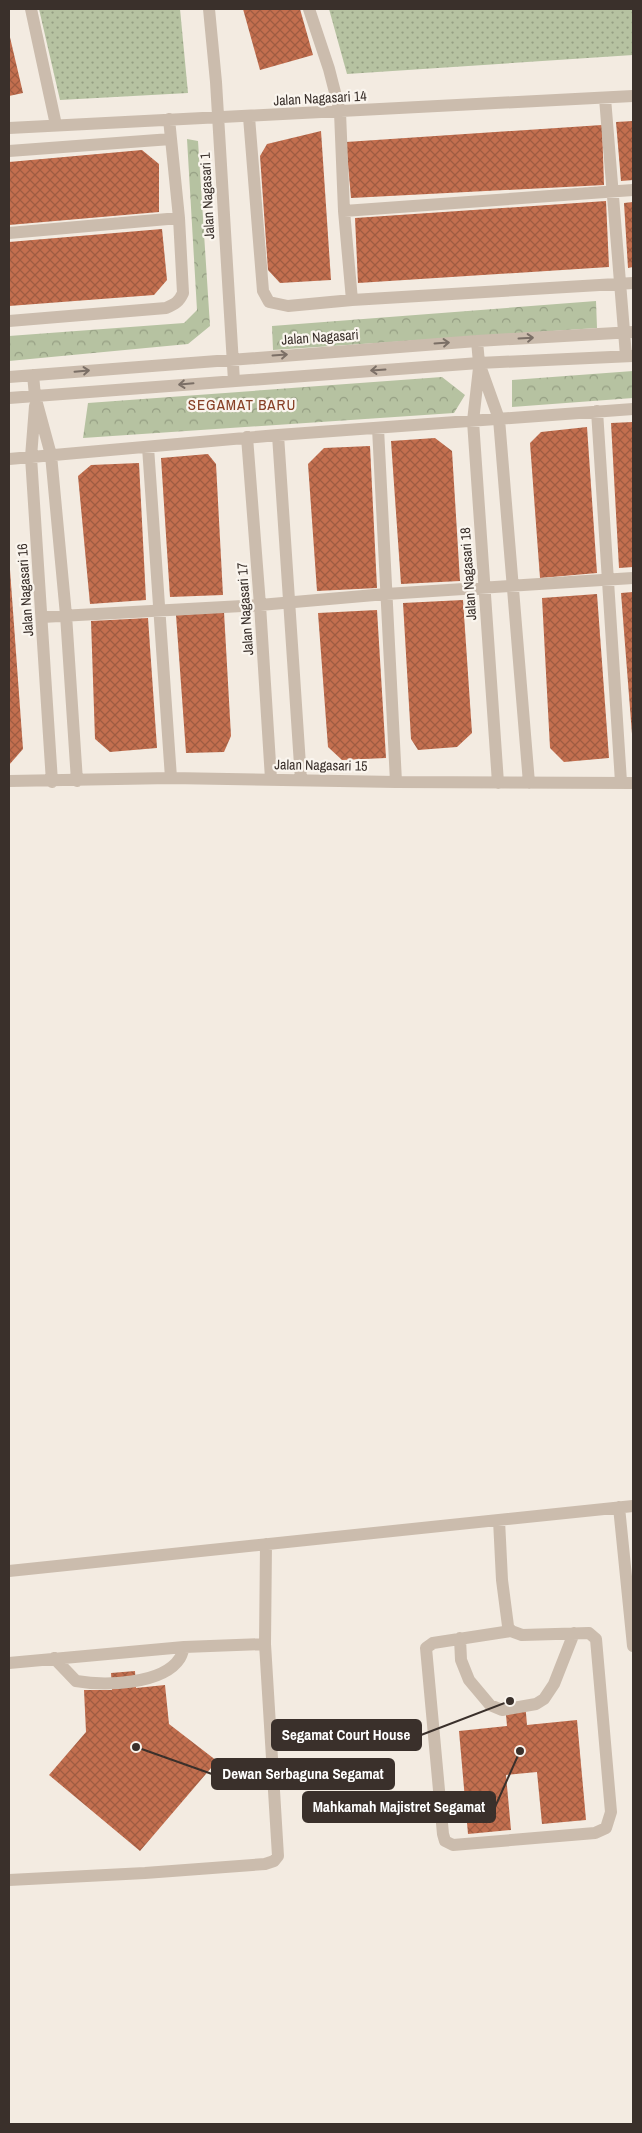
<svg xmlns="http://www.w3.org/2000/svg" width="642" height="2133" viewBox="0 0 642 2133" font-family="'Archivo Narrow',sans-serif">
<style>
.grass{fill:url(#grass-dots)}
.forest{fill:url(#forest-crowns)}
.building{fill:url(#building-cross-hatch)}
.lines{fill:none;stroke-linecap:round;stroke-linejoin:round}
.minor{stroke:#cbbcad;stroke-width:12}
.oneway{stroke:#7b6f66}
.labels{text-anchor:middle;stroke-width:4.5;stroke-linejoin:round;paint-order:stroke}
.street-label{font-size:14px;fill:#3a302b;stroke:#faf5ee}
.neighbourhood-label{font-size:15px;letter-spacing:1px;fill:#874026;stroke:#faf5ee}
.leader{fill:none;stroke:#3a302b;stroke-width:2}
.callout-dot{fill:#3a302b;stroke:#faf5ee;stroke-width:2}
.callout{fill:#3a302b;stroke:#3a302b;stroke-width:2}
.callout-label{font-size:15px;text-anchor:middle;font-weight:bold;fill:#fff}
</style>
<defs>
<pattern id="grass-dots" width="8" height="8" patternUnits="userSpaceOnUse" patternTransform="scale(1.25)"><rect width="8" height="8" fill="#b6c2a1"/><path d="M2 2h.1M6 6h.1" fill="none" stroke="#959e83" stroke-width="1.8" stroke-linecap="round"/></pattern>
<pattern id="forest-crowns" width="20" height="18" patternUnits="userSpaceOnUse" patternTransform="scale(1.25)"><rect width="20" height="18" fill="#b6c2a1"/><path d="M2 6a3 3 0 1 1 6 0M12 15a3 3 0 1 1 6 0" fill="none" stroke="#959e83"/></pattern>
<pattern id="building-cross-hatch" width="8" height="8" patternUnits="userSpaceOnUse" patternTransform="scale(1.25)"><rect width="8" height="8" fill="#c36f4f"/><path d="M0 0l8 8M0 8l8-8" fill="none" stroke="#9f5c42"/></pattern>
</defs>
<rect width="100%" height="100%" fill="#f3ebe1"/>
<path class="grass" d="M39 9H180L188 93 60 100Z
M329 9H633V55L347 74Z"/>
<path class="forest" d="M187 139 198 141 210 326 188 344 9 361V336L184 323 197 310Z
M596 301 597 328 273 350 272 326Z
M633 371V398L512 407V380Z
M442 377 465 395 454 413 83 438 88 403Z"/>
<path class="building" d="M243 9H300L313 55 260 70Z
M9 33 23 93 9 96Z
M633 121V180L621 181 616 122Z
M602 125 604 185 351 198 346 142Z
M321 131 331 280 280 283 268 270 260 156 267 144Z
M142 150 159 164V212L9 225V162Z
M606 201 609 267 358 283 355 218Z
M633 202V267L628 268 624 203Z
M162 229 167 280 154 295 9 306V242Z
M633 422V567L619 568 611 423Z
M587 427 597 573 540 578 530 443 541 432Z
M435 438 452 451 460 581 401 584 391 441Z
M370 446 377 588 317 591 308 464 324 448Z
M208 454 216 464 223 595 170 597 161 458Z
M139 463 146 600 90 604 78 476 91 465Z
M9 556 23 749 9 765Z
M633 592V734H632L621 593Z
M597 594 609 758 564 762 550 748 542 598Z
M463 600 472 733 457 747 418 750 411 739 403 603Z
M377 610 386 758 342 760 328 747 318 613Z
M224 612 231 736 224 752 186 753 176 615Z
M148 618 157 748 110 752 95 739 91 621Z
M135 1671 136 1688 165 1685 169 1724 217 1761 140 1851 49 1775 86 1732 84 1690H112L111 1673Z
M525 1702 527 1725 577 1720 586 1820 542 1824 537 1772 506 1775 511 1830 468 1834 459 1731 507 1726 505 1704Z"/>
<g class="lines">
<path class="minor" d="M31 9 56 125
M209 9 216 82 234 381
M309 9 329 69 340 112 344 211 352 300
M605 98 626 356
M249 117 263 291 269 302 288 306 352 300 633 283
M9 128 633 96
M9 151 171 139
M344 211 633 190
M9 233 179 218
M9 321 166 308C175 304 179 302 183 293L179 218 169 119
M477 341 479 363 499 419 529 783
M479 368 473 421 498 783
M33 375 35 396 51 455 66 615 77 781
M9 377 477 341 633 332
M9 398 479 363 633 356
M35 406 31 457 52 782
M597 411 621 782
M378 428 396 782
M278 435 301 780
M247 437 260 605 271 779
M148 447 171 778
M9 459 278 435 633 409
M42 617 260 605 386 594 633 578
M9 781 171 778 396 782 633 783
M619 1507 633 1646
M499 1520 502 1580 508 1626 511 1631 522 1635 589 1633 596 1639 611 1812 606 1828 595 1833 453 1845 445 1841 443 1834 426 1648 433 1643 511 1631
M9 1571 633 1506
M460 1638 461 1660 469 1680 490 1705 502 1710 536 1704 544 1699 554 1684 574 1633
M54 1658 76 1681C104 1686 163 1685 180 1658 182 1655 183 1650 184 1647
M9 1663 184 1647 265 1644
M9 1880 145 1873 265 1864 274 1861 278 1856 265 1644 266 1544"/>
</g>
<defs><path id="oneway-shaft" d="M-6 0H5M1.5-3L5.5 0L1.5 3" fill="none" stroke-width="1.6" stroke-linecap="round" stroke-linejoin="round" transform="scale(1.25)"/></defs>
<g class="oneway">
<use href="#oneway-shaft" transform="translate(526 338) rotate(-3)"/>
<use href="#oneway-shaft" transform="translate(442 343) rotate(-4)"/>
<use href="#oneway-shaft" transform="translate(280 355) rotate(-4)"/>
<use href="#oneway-shaft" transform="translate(378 370) rotate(176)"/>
<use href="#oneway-shaft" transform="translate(82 371) rotate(-5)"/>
<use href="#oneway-shaft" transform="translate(186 384) rotate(175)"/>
</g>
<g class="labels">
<g class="street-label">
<text transform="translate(320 98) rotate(-3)" y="5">Jalan Nagasari 14</text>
<text transform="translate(207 196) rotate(-93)" y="5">Jalan Nagasari 1</text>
<text transform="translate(320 337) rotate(-4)" y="5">Jalan Nagasari</text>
<text transform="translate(468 574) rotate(-94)" y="5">Jalan Nagasari 18</text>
<text transform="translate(25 590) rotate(-94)" y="5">Jalan Nagasari 16</text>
<text transform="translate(245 609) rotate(-94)" y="5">Jalan Nagasari 17</text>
<text transform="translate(321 765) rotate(1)" y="5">Jalan Nagasari 15</text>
</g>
<g class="neighbourhood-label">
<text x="242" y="410">SEGAMAT BARU</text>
</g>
</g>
<path class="leader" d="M510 1701L421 1735M136 1747L212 1774M520 1751L495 1807"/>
<g class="callout-dot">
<circle cx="510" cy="1701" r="5"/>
<circle cx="136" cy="1747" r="5"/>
<circle cx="520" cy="1751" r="5"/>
</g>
<g class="callout">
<rect x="272" y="1720" width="149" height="30" rx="5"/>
<rect x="212" y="1759" width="182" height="30" rx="5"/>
<rect x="303" y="1792" width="192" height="30" rx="5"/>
</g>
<g class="callout-label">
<text x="346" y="1740">Segamat Court House</text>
<text x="303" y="1779">Dewan Serbaguna Segamat</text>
<text x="399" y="1812">Mahkamah Majistret Segamat</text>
</g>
<rect width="642" height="2133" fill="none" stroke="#3a302b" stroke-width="20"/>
</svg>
